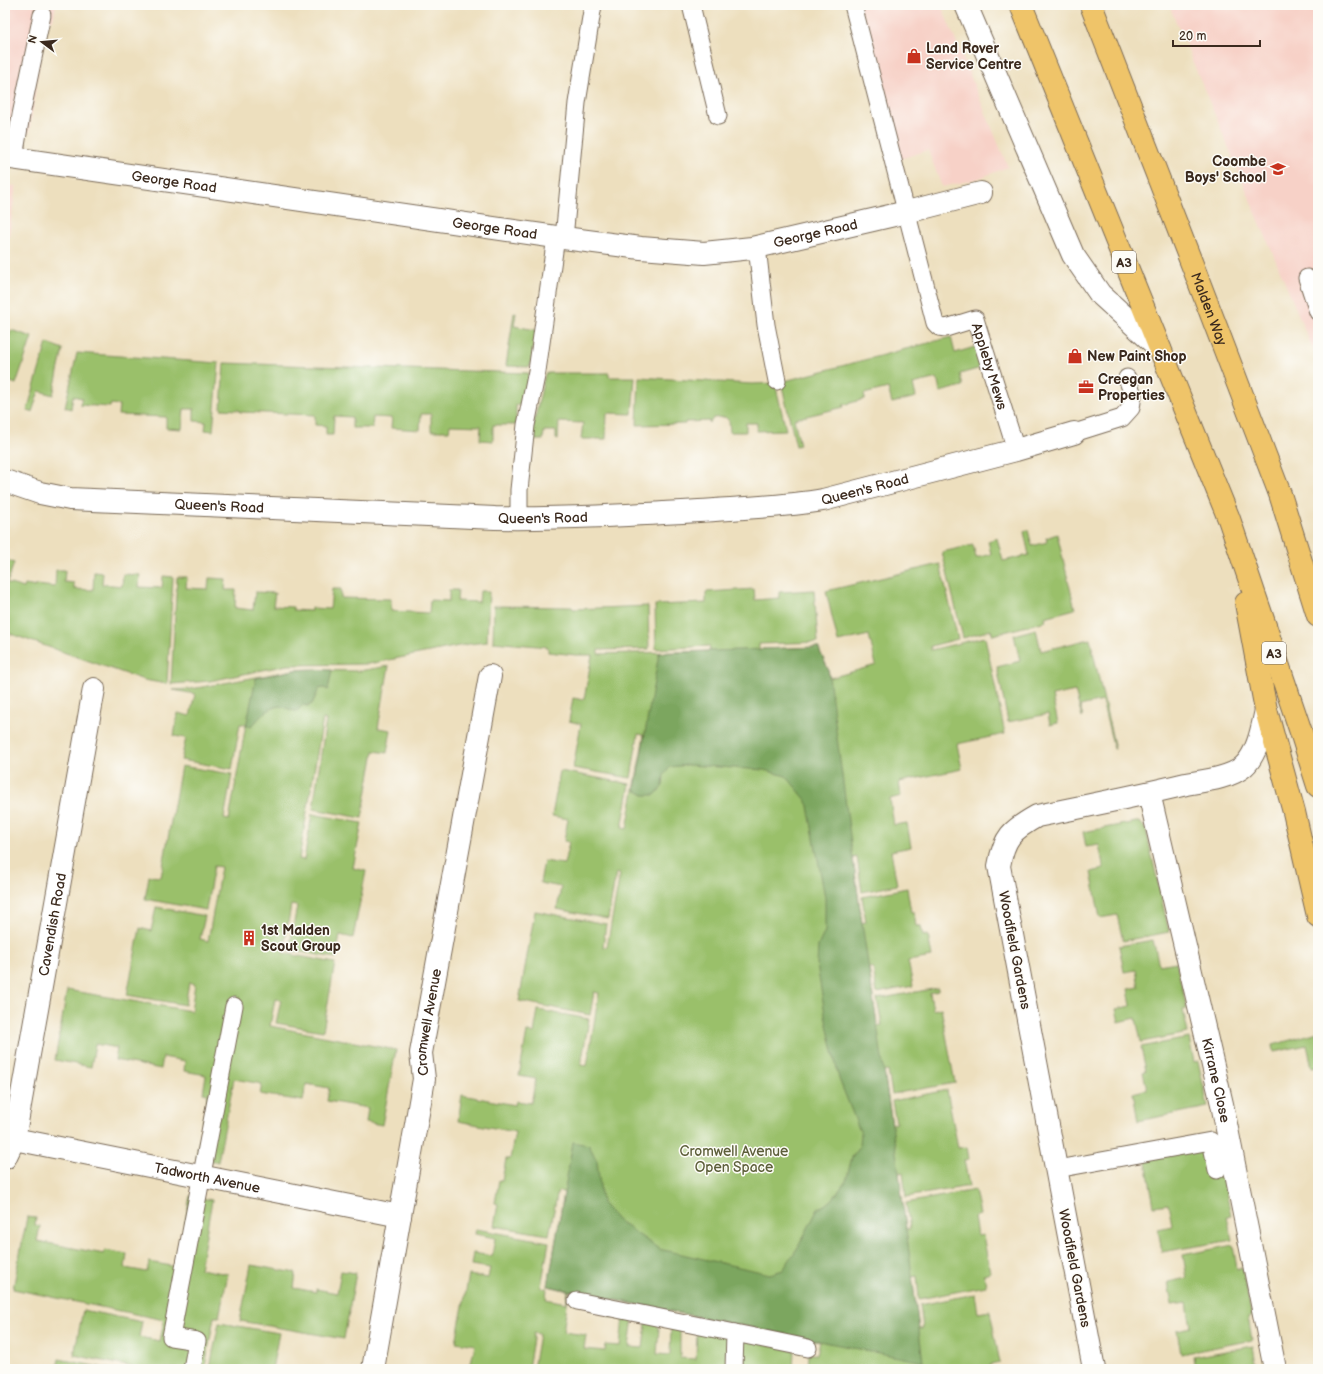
<svg xmlns="http://www.w3.org/2000/svg" width="1323" height="1374" viewBox="0 0 1323 1374" font-family="'Balsamiq Sans',sans-serif">
<style>
.built{fill:#f7d1c7}
.green{fill:#9ac06b;stroke:#6a7544}
.forest{fill:#7ba65f;stroke:#5b683e}
.lines{fill:none;stroke-linecap:round;stroke-linejoin:round}
.service-casing{stroke:#796956;stroke-width:19}
.minor-casing{stroke:#796956;stroke-width:24}
.trunk-casing{stroke:#796956;stroke-width:24}
.service{stroke:#fff;stroke-width:17}
.minor{stroke:#fff;stroke-width:22}
.trunk{stroke:#efc469;stroke-width:22}
.labels{text-anchor:middle;stroke-width:3;stroke-linejoin:round;paint-order:stroke}
.shield{fill:#fdfcf7;stroke:#75695f;stroke-width:1}
.shield-label{font-size:13px;font-weight:bold;fill:#3b2a1e}
.poi-label{font-size:14px;font-weight:bold;fill:#3b2a1e;stroke:#fdfcf7;text-anchor:start}
.street-label{font-size:14px;fill:#3b2a1e;stroke:#fdfcf7}
.park-label{font-size:14px;fill:#5c5e39;stroke:#fdfcf7}
</style>
<rect width="100%" height="100%" fill="#fdfcf7"/>
<filter id="ink" filterUnits="userSpaceOnUse"><feTurbulence type="fractalNoise" baseFrequency=".025" numOctaves="2"/><feDisplacementMap in="SourceGraphic" scale="8" xChannelSelector="R" yChannelSelector="G"/><feConvolveMatrix kernelMatrix="1 2 1 2 8 2 1 2 1" color-interpolation-filters="sRGB"/></filter>
<filter id="wash" filterUnits="userSpaceOnUse"><feTurbulence type="fractalNoise" baseFrequency=".012" numOctaves="4" result="noise"/><feDisplacementMap in="SourceGraphic" scale="16" xChannelSelector="R" yChannelSelector="G"/><feGaussianBlur stdDeviation="0.9" result="paint"/><feColorMatrix in="noise" values="0 0 0 0 0 0 0 0 0 0 0 0 0 0 0 0 0 1.4 0 .05"/><feComposite in="paint" operator="in"/></filter>
<g filter="url(#wash)">
<rect width="100%" height="100%" fill="#eddfbe"/>
<path class="built" d="M5 5H56L53 20H46L29 133 5 129Z
M853 5H941L1008 167 977 179 942 187 928 150 894 161Z
M1169 5H1318V361L1306 333Z
M5 185 16 186 5 264Z"/>
<path class="green" d="M514 313H516L514 326 536 330 530 367 506 366Z
M11 330 32 337 16 384 5 380V349Z
M951 337 955 353 978 346 984 367 960 374 963 386 940 392 937 378 913 384 916 397 892 403 888 388 864 394 865 399 843 405 844 407 794 419 800 445 796 446 781 382Z
M47 343 63 349 53 395 39 391 32 412 27 411Z
M77 353 219 363 213 431 205 430 206 422 194 421V409H184L182 429 166 428V417L118 415 119 405 111 404 110 407 80 405 82 398 73 396 71 409 65 407Z
M224 363 529 373 525 405H516V425H493V441L480 440 481 426 450 425 449 431H431V414H421L420 430 391 428 392 418 373 417 372 428H352V417L334 416 333 435H326V426L315 425V415L240 412 239 410 221 409Z
M548 373H609V377H635L632 414 607 413 606 439H581L583 423 559 422 558 440 556 439V431H544L543 440H530L545 374Z
M639 377 752 384 775 383 786 430 757 431V423H746V432H730L729 421 725 417 713 418 710 423 709 421 685 422V424L637 425Z
M1028 530 1032 546 1047 542 1046 538 1057 534 1075 609 1045 617 1046 621 993 635 991 630 963 638 942 552 973 545 976 558 991 554 988 541 997 538 1003 561 1029 555 1024 532Z
M6 560 14 563 7 583 24 588 25 585 36 587V585L55 587 56 570H65L64 582 74 583V589L93 590 94 572 103 573 102 584 122 586 123 574 140 575 139 587 162 588 163 576 173 577 167 684 144 680 5 632Z
M940 564 958 639 931 646V650L985 637 1005 734 957 744 962 769 899 782 901 796 890 799 894 825 907 823 911 847 891 851 897 885 862 892 857 857 853 858 862 923 866 922 862 897 907 888 911 912H914L916 926H921L923 936 928 935 932 957 908 961 913 986 877 993 873 968H869L877 1026 882 1025 877 999 938 988V991L930 993 933 1010 941 1008 955 1083 892 1094 888 1071H884L892 1124 896 1123 892 1101 947 1090 958 1148 967 1147 969 1159 964 1160 969 1186 906 1197 903 1172 899 1173 906 1229H910L906 1203 975 1190 980 1215 974 1217 977 1236 983 1235 990 1272 984 1274 986 1286 919 1299 917 1276 912 1277 919 1329H923L920 1305 975 1294 978 1313 990 1311 1000 1363 990 1365V1369H808L809 1354H817L820 1342 569 1291 563 1332 586 1335 584 1349 605 1351 606 1345 620 1346 623 1318 609 1317V1315L633 1318 629 1347 643 1348 646 1323 657 1324 659 1328 657 1354 670 1355 671 1328 680 1326V1358L696 1359 697 1328 731 1337 729 1369H533L539 1334 534 1333 528 1369H480L470 1367 475 1345 456 1342 469 1275 488 1278 490 1268 471 1265 473 1253 492 1256 495 1238 475 1234 476 1229 549 1242 541 1287 547 1288 546 1299 566 1303 568 1291 548 1286 564 1192 558 1191 549 1235 494 1226 498 1204 495 1203 499 1180H502L506 1159H510L515 1132 458 1121 462 1095 515 1105 516 1101 531 1103 536 1079 519 1076 527 1032 534 1033 538 1010 589 1019 581 1065 587 1066 599 993 594 992 590 1015 519 1001 535 911 606 924 603 947H607L620 874 616 873 608 919 557 909 561 887 540 883 544 861 564 864 569 842 564 841 568 819 552 816 560 771 630 784 622 828 627 829 644 735 638 734 631 778 573 768 581 724 569 721 573 698 584 700 592 655H576L548 652V647L493 642 494 606 572 607 573 609 648 606 649 649 598 650V654L710 651 709 646 656 649 655 605 706 603V592L754 589 755 600 779 598V592L814 590 818 642 759 644V649L818 647 828 669 830 678 876 665 869 635 838 642 826 591Z
M177 577H187L186 588 208 589 209 578 226 579 225 590H236L235 608 253 610 255 592 275 593 273 606 293 607V610L311 611V608L330 609 332 589H341V598L391 599V611L429 613 430 600 449 601V590H458L457 601 479 602 480 591H489L487 642 469 644 369 664 287 665 210 681 171 684Z
M1036 629 1041 651 1090 639 1115 749H1114L1102 701 1080 706 1083 717 1082 718 1075 691 1052 696 1058 723 1050 725 1048 714 1008 722 997 667 1020 661 1014 635Z
M389 666 378 728 391 730 387 753 374 751 362 818 313 809 326 720 323 719 299 859 304 860 312 814 362 823 353 868 366 871 353 938 340 935 336 958 289 950 297 906 291 905 283 953 335 963 323 1031 276 1023 281 1000 275 999 270 1026 396 1050 382 1125 366 1122 368 1108 327 1101 329 1088 306 1084 303 1101 260 1094 262 1084 234 1079 218 1162 196 1157 208 1094 203 1093 206 1075 184 1071 185 1061 163 1057 161 1069 115 1060 117 1048 95 1044 91 1067 55 1060 67 990 191 1011 195 984 189 983 185 1005 127 995 140 928 151 931 156 907 205 916 200 939 208 941 221 867 214 866 206 910 145 899 149 876 161 877 181 766 232 774 224 819 229 820 246 724H240L232 769 181 760 186 738 174 736 178 713 190 716 195 694 173 690 191 689 230 682 294 670 359 671Z
M1136 822H1140L1146 830 1169 932 1123 941 1117 915 1100 918 1091 872 1104 869 1099 845 1086 847 1083 832Z
M1153 940 1159 965 1176 962 1187 1009 1183 1010 1188 1033 1141 1042 1136 1018 1119 1022 1116 1009 1131 1006 1128 989 1139 987 1136 970 1124 972 1119 946Z
M1318 1032V1066L1312 1067 1307 1045 1274 1052 1273 1045Z
M1189 1038 1194 1062 1198 1061 1208 1107 1138 1121 1133 1093 1147 1089 1143 1072 1146 1071 1141 1047Z
M1205 1145 1221 1169 1231 1215 1227 1216 1232 1240 1162 1252 1158 1229 1172 1226 1168 1204 1154 1206 1145 1156Z
M190 1196 212 1200 200 1269 228 1274 219 1317H214L205 1367H210L219 1323 279 1333 272 1369H133V1367L74 1355 83 1310 142 1322 139 1337 160 1341 164 1320 13 1289 27 1217 36 1218 35 1225 40 1226 37 1241 104 1254 105 1250 127 1254 125 1268 147 1272 149 1262 177 1267Z
M1233 1245 1237 1269 1242 1268 1252 1316 1248 1317 1252 1340 1181 1354 1177 1330 1191 1327 1187 1303 1172 1305 1168 1282 1187 1278 1183 1255Z
M251 1265 296 1273 294 1288 316 1292V1289L337 1293 341 1271 356 1273 344 1339 240 1321Z
M742 1339 794 1350 793 1369H740Z
M1253 1346 1257 1369H1195L1193 1357Z
M59 1359 109 1369H57Z"/>
<path class="forest" d="M818 647 828 669 858 896 899 1173 923 1362 548 1286 573 1142 589 1145 597 1161 602 1203 617 1220 659 1249 770 1274 783 1270 798 1247 818 1209 832 1200 846 1181 852 1157 860 1145 861 1134 839 1079 826 1020 817 965 818 946 825 931V897L807 801 786 776 764 770 688 765 670 767 664 775 663 786 655 795H644L635 790 659 653Z
M311 669 332 670 328 690 324 688 319 689 312 704 307 706 303 705 297 711C289 711 283 704 275 707 270 709 264 713 261 716 255 722 254 727 246 726L256 678 294 670Z"/>
</g>
<g filter="url(#ink)">
<g class="lines">
<g class="service-casing">
<g id="service">
<path d="M691 5 718 116"/>
<path id="s1" d="M853 5 935 323 939 327 946 328 975 319 1016 450"/>
<path d="M14 158 21 115 42 15"/>
<path d="M564 238 577 103 593 5"/>
<path d="M757 247 766 325 777 381"/>
<path d="M1307 278 1318 312"/>
<path d="M1074 433 1122 418 1131 408 1133 395 1127 378"/>
<path d="M519 518V490L526 425 537 371 556 237"/>
<path d="M1057 1169 1211 1141 1217 1170"/>
<path d="M577 1301 735 1333 734 1369"/>
<path d="M735 1333 808 1348"/>
<path d="M192 1369 197 1341 171 1337 234 1006"/>
</g>
</g>
<g class="minor-casing">
<g id="minor">
<path d="M966 5 1073 255 1100 294 1160 349"/>
<path id="s2" d="M5 157 556 237 641 248 704 253 752 248 907 212 981 193"/>
<path id="s3" d="M5 481 40 493 70 499 495 518C563 519 631 515 699 511 740 508 783 507 823 500L1016 450 1074 433"/>
<path id="s4" d="M1149 793 1222 1104 1275 1369"/>
<path id="s5" d="M14 1139 400 1216"/>
<path id="s6" d="M5 1158 14 1139 94 689"/>
<path id="s7" d="M373 1369 424 1079 421 1053 490 676"/>
<path d="M1094 1369 999 866C1004 837 1012 830 1037 816 1087 806 1137 796 1186 784 1203 781 1231 778 1244 766 1258 753 1262 728 1266 710"/>
</g>
</g>
<g class="trunk-casing">
<g id="trunk">
<path d="M1021 5 1229 519 1301 732 1318 786"/>
<path id="s8" d="M1091 5 1197 277 1280 494 1318 616"/>
<path d="M1246 603 1266 710 1294 812 1318 916"/>
</g>
</g>
<use href="#service" class="service"/>
<use href="#minor" class="minor"/>
<use href="#trunk" class="trunk"/>
</g>
</g>
<defs>
<g id="shop-bare" transform="scale(1.2)"><path d="M-5-2.5h2.3a2.7 3.5 0 0 1 5.4 0H5L5.5 6h-11ZM-1.5-2.5h3a1.5 2.3 0 0 0-3 0Z" fill="#c8321e" stroke="#fdfcf7" stroke-width="2.5" paint-order="stroke"/></g>
<g id="school-bare" transform="scale(1.2)"><path d="M0-5L7-2L0 1L-7-2ZM-4 1L0 2.5L4 1V4Q0 6-4 4Z" fill="#c8321e" stroke="#fdfcf7" stroke-width="2.5" paint-order="stroke"/></g>
<g id="office-bare" transform="scale(1.2)"><path d="M-6-3h4V-5.5h4V-3h4V5H-6ZM-1-4.5V-3h2v-1.5ZM-6 0V1H6V0Z" fill="#c8321e" stroke="#fdfcf7" stroke-width="2.5" paint-order="stroke"/></g>
<g id="building-bare" transform="scale(1.2)"><path d="M-4-6H4V6H1V3H-1V6H-4ZM-2.5-4.3h1.7v1.8h-1.7ZM.8-4.3h1.7v1.8H.8ZM-2.5-1h1.7V.8h-1.7ZM.8-1h1.7V.8H.8Z" fill="#c8321e" stroke="#fdfcf7" stroke-width="2.5" paint-order="stroke"/></g>
</defs>
<g fill-rule="evenodd">
<use href="#shop-bare" x="914" y="56"/>
<use href="#school-bare" x="1278" y="169"/>
<use href="#shop-bare" x="1075" y="356"/>
<use href="#office-bare" x="1086" y="387"/>
<use href="#building-bare" x="249" y="938"/>
</g>
<g class="labels">
<g class="shield">
<rect x="1112" y="251" width="24" height="22" rx="3"/>
<rect x="1262" y="642" width="24" height="22" rx="3"/>
</g>
<g class="shield-label">
<text x="1124" y="267">A3</text>
<text x="1274" y="658">A3</text>
</g>
<g class="poi-label">
<text x="926" y="53">Land Rover<tspan x="926" dy="16">Service Centre</tspan></text>
<text x="1266" y="166" text-anchor="end">Coombe<tspan x="1266" dy="16">Boys' School</tspan></text>
<text x="1087" y="361">New Paint Shop</text>
<text x="1098" y="384">Creegan<tspan x="1098" dy="16">Properties</tspan></text>
<text x="261" y="935">1st Malden<tspan x="261" dy="16">Scout Group</tspan></text>
</g>
<g class="street-label">
<text dy="5" stroke="none"><textPath href="#s2" startOffset="171">George Road</textPath></text>
<text dy="5" stroke="none"><textPath href="#s2" startOffset="495">George Road</textPath></text>
<text dy="5" stroke="none"><textPath href="#s2" startOffset="819">George Road</textPath></text>
<text dy="5" stroke="none"><textPath href="#s8" startOffset="326">Malden Way</textPath></text>
<text dy="5" stroke="none"><textPath href="#s1" startOffset="421">Appleby Mews</textPath></text>
<text dy="5" stroke="none"><textPath href="#s3" startOffset="865">Queen's Road</textPath></text>
<text dy="5" stroke="none"><textPath href="#s3" startOffset="217">Queen's Road</textPath></text>
<text dy="5" stroke="none"><textPath href="#s3" startOffset="541">Queen's Road</textPath></text>
<text dy="5" stroke="none"><textPath href="#s6" startOffset="239">Cavendish Road</textPath></text>
<text transform="translate(1015 950) rotate(79)" y="5">Woodfield Gardens</text>
<text dy="5" stroke="none"><textPath href="#s7" startOffset="352">Cromwell Avenue</textPath></text>
<text dy="5" stroke="none"><textPath href="#s4" startOffset="295">Kirrane Close</textPath></text>
<text dy="5" stroke="none"><textPath href="#s5" startOffset="197">Tadworth Avenue</textPath></text>
<text transform="translate(1075 1268) rotate(79)" y="5">Woodfield Gardens</text>
</g>
<g class="park-label">
<text x="734" y="1156">Cromwell Avenue<tspan x="734" dy="16">Open Space</tspan></text>
</g>
</g>
<rect width="1323" height="1374" fill="none" stroke="#fdfcf7" stroke-width="20"/>
<g transform="translate(42 42) rotate(286)" stroke="#fdfcf7" stroke-width="3" paint-order="stroke">
<path d="M0-3L7 15L0 10L-7 15Z" fill="#3b2a1e"/>
<text y="-6" font-size="11" font-weight="bold" text-anchor="middle" fill="#3b2a1e">N</text>
</g>
<path d="M1173 40v6h87v-6" fill="none" stroke="#3b2a1e" stroke-width="2"/>
<text x="1179" y="40" font-size="12" fill="#3b2a1e" stroke="#fdfcf7" stroke-width="3" paint-order="stroke">20 m</text>
</svg>
